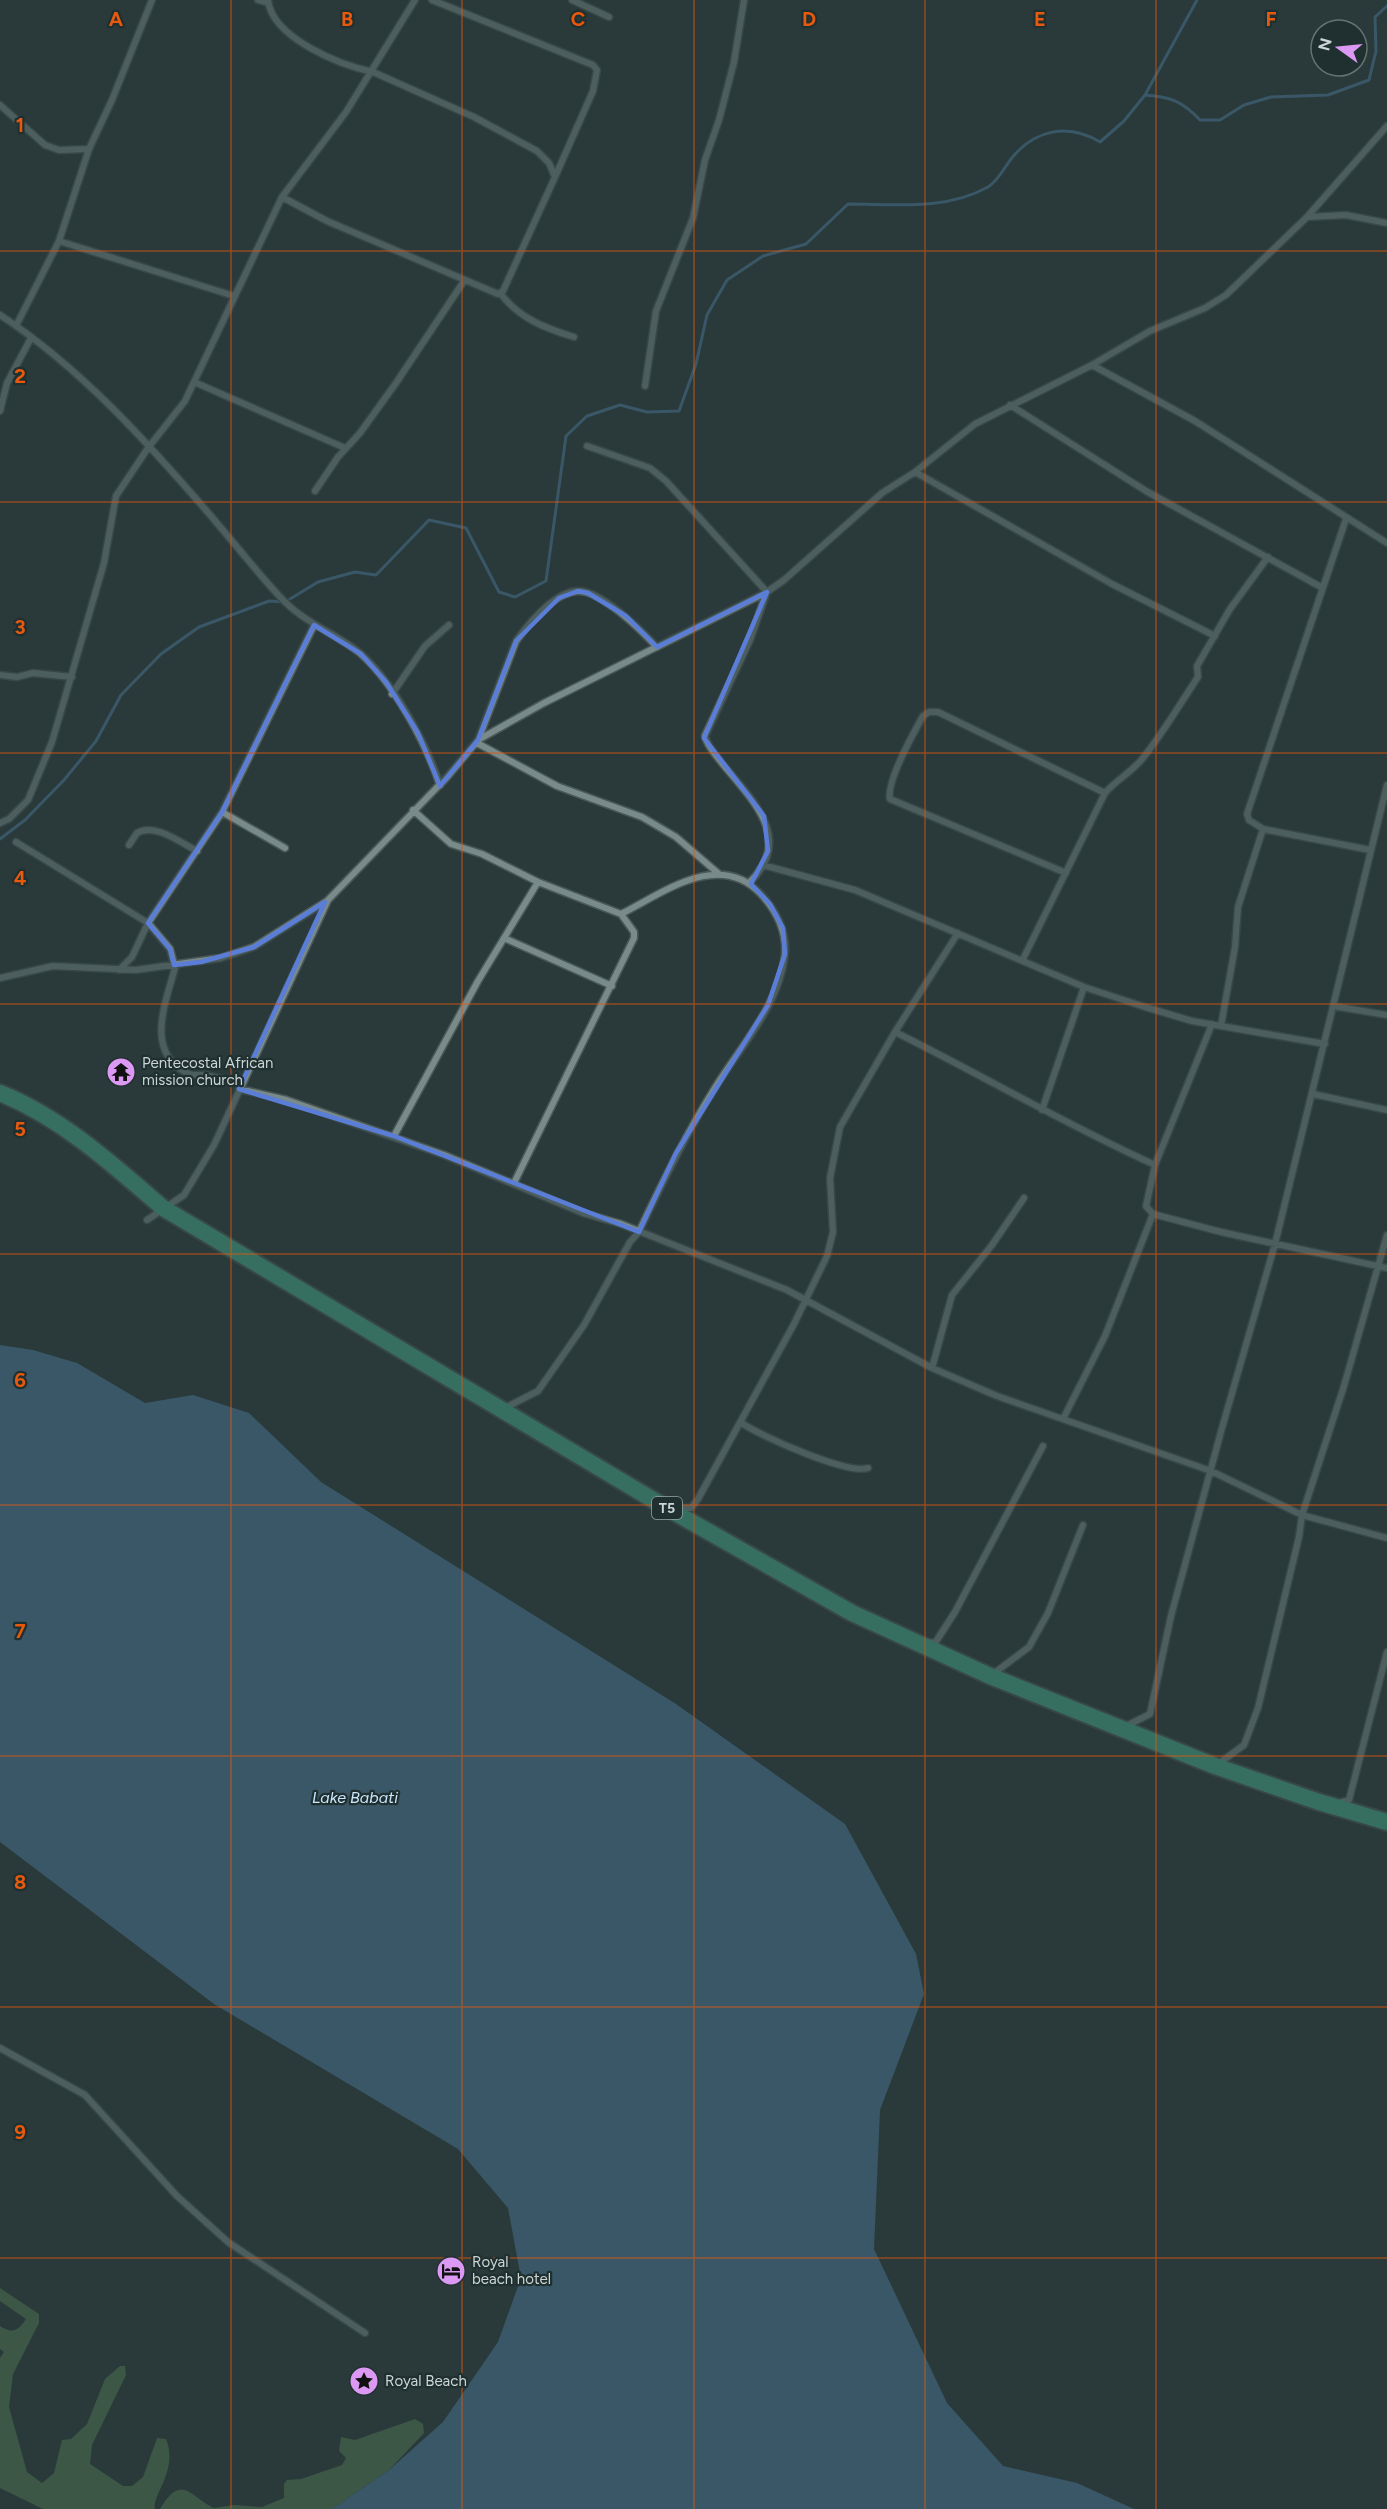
<svg xmlns="http://www.w3.org/2000/svg" width="1387" height="2509" viewBox="0 0 1387 2509" font-family="Figtree,sans-serif">
<style>
.forest{fill:#527a53}
.water{fill:#4c7a9e}
.lines{fill:none;stroke-linecap:round;stroke-linejoin:round}
.stream{stroke:#4c7a9e;stroke-width:3}
.street-casing{stroke:#4a5757;stroke-width:9}
.highway-casing{stroke:#4a5757;stroke-width:20}
.street{stroke:#788a89;stroke-width:6}
.highway{stroke:#45af8e;stroke-width:16}
.marked{fill:none;stroke:#5a7dd7;stroke-width:4.5;stroke-linejoin:round}
.grid{fill:none;stroke:#e8590c;stroke-width:1.5;stroke-opacity:0.55}
.labels{text-anchor:middle;stroke-width:4.5;stroke-linejoin:round;paint-order:stroke}
.shield{fill:#203030;stroke:#98a4a4;stroke-width:1.5}
.shield-label{font-size:14px;font-weight:bold;fill:#ccd5d5}
.poi-label{font-size:15px;fill:#ccd5d5;stroke:#203030;text-anchor:start}
.water-label{font-size:16px;font-style:italic;fill:#cbe7fd;stroke:#203030}
.grid-label{font-size:20px;text-anchor:middle;font-weight:bold;fill:#e8590c;stroke:#203030;stroke-width:4.5;stroke-linejoin:round;paint-order:stroke}
</style>
<rect width="100%" height="100%" fill="#2a3a3a"/>
<path class="forest" d="M0 2288 39 2314V2323L13 2374 9 2407 27 2472 42 2483 54 2473 62 2440 71 2439 87 2424 105 2379 120 2366H125L126 2375 92 2445 90 2464 123 2486H132L143 2477 157 2438 166 2439C179 2470 151 2496 155 2509H43L0 2488V2358L4 2352 0 2349V2326C12 2334 18 2331 26 2319L0 2301Z
M415 2419 423 2424 424 2433 389 2470 332 2509H160C182 2472 190 2497 214 2508L234 2505 262 2507 284 2498V2484L287 2480 301 2479 342 2465 346 2458 339 2451 341 2437 355 2440Z"/>
<path class="water" d="M0 1345 33 1350 77 1363 145 1403 193 1395 249 1413 321 1482 676 1704 845 1824 916 1954 924 1994 880 2110 874 2249 947 2403 1003 2466 1077 2483 1134 2509H332L389 2470 443 2422 498 2342 521 2278 508 2208 458 2149 214 2004 0 1842Z"/>
<g class="lines">
<path class="stream" d="M1145 95 1197 0
M0 839 25 820 64 780 96 741 121 695 161 654 199 627 269 601 285 602 318 582 355 572 376 575 429 520 466 528 499 592 515 597 546 581 566 436 587 416 620 405 647 412 679 411 696 364 707 315 727 280 763 256 806 244 848 204C894 204 945 211 988 187 997 182 1005 167 1011 159 1035 129 1068 123 1100 142L1124 121 1145 95C1171 97 1182 101 1200 120H1220L1244 105 1271 97 1328 95 1369 80 1376 51 1375 17 1387 6"/>
<g class="street-casing">
<path id="street" d="M258 0 268 3
M268 0C272 38 340 65 373 72L474 117 537 151 549 163 555 177 503 291 498 294 327 221 282 197
M432 0 593 65 597 70 593 91 555 177
M572 0 609 17
M0 105 45 145 59 150 89 149
M1307 217 1346 215 1387 223
M59 241 234 296
M500 293C519 318 544 328 574 337
M0 315C80 367 149 444 211 516 235 544 259 575 285 602 307 624 337 634 360 653 394 683 426 743 440 785
M16 326 59 241 89 149 112 100 152 0
M1092 365 1195 421 1387 543
M194 382 345 448
M645 386 656 311 693 218 705 160 719 120 734 62 744 0
M1010 405 1146 491 1321 587
M0 411 7 383 31 338
M587 446 650 468 666 481 767 592 750 640 705 736C707 746 716 755 722 763 751 799 795 838 750 882
M915 472 1112 584 1215 636
M315 491 338 457 360 433 396 383 464 281
M1346 519 1247 814 1249 820 1263 829 1370 850
M0 675 17 677 33 673 72 677
M392 694 425 646 449 625
M478 740 516 641C529 623 553 593 577 591 600 589 642 631 657 647
M477 743 557 786 642 817 676 837 719 874
M413 810 451 844 482 854 538 882 621 914C663 893 718 850 760 893 776 910 787 931 785 955 779 1007 739 1048 713 1091 685 1136 662 1183 639 1232L630 1242 584 1325 538 1391 503 1409
M222 812 285 848
M0 823 9 819 28 800 52 742 104 563 116 496 148 448 185 401 282 197 346 112 415 0
M16 842 148 923 170 949 174 965
M129 845 137 833C154 822 181 843 197 851
M763 865 855 890 1084 987 1145 1007 1192 1021 1325 1044
M1066 873 890 799C886 782 914 732 923 716L929 712H938L1105 793
M504 938 612 986
M1023 959 1105 793C1116 780 1132 772 1143 758 1163 733 1180 704 1198 677L1197 666 1230 609 1268 557
M176 964C167 1000 143 1051 187 1073 192 1076 199 1075 205 1075 217 1077 229 1081 241 1084
M119 970 132 957 148 923 222 812 314 625
M0 978 53 966 136 970 221 958 254 947 327 901
M1333 1006 1387 1015
M1212 1024 1155 1165 1146 1206 1153 1214 1221 1232 1387 1268
M1221 1026 1235 947 1238 907 1263 829
M895 1032C982 1075 1066 1125 1155 1165
M239 1089 287 1100 444 1155 583 1213 621 1224 787 1290 932 1368 997 1396 1211 1471 1302 1515 1387 1538
M1313 1094 1387 1110
M1042 1110 1084 987
M394 1136 478 981 538 882
M514 1183 634 938V932L621 914
M147 1220 184 1195 214 1145 328 900 447 777 478 740 544 703 767 592 784 580 882 493 915 472 975 424 1092 365 1150 331 1205 308 1226 295 1307 217 1387 126
M932 1368 952 1295 992 1245 1024 1198
M1063 1419 1105 1336 1153 1214
M740 1422C760 1436 848 1475 868 1468
M678 1508H691L698 1499 794 1324 827 1256 833 1232 830 1178 840 1127 895 1032 958 933
M928 1642 935 1643 955 1612 1043 1446
M993 1674 1029 1647 1048 1613 1083 1525
M1124 1727 1150 1714 1171 1616 1222 1428 1275 1244 1387 785
M1218 1764 1244 1745 1258 1708 1299 1537 1302 1515 1344 1386 1387 1235
M1338 1803 1349 1800 1387 1652
M0 2048 85 2095 177 2196 228 2242 365 2333"/>
</g>
<g class="highway-casing">
<path id="highway" d="M0 1093C62 1118 113 1165 163 1208L665 1507 852 1613 990 1676 1215 1766 1319 1802 1387 1822"/>
</g>
<use href="#street" class="street"/>
<use href="#highway" class="highway"/>
</g>
<path d="M0 0H1387V2509H0ZM578 591 588 593 626 616 657 647 767 592 704 738 764 816 768 851 751 884 770 904 783 928 785 954 768 1005 676 1153 639 1232 394 1136 239 1089 325 902 254 947 201 962 174 965 170 949 148 923 222 812 314 625 361 654 386 682 418 733 440 786 478 740 516 641 559 598Z" fill="#2a3a3a" fill-opacity=".55" fill-rule="evenodd"/>
<path class="marked" d="M578 591 588 593 626 616 657 647 767 592 704 738 764 816 768 851 751 884 770 904 783 928 785 954 768 1005 676 1153 639 1232 394 1136 239 1089 325 902 254 947 201 962 174 965 170 949 148 923 222 812 314 625 361 654 386 682 418 733 440 786 478 740 516 641 559 598Z"/>
<path class="grid" d="M231 0V2509M462 0V2509M694 0V2509M925 0V2509M1156 0V2509M0 251H1387M0 502H1387M0 753H1387M0 1004H1387M0 1254H1387M0 1505H1387M0 1756H1387M0 2007H1387M0 2258H1387"/>
<defs>
<g id="temple-disc" transform="scale(1.5)"><circle r="9.5" fill="#dc99f4" stroke="#203030"/><path d="M0-6L5-2H3V0L6.5 2.5H4V6H1.5V3h-3V6H-4V2.5H-6.5L-3 0V-2H-5Z" fill="#111"/></g>
<g id="hotel-disc" transform="scale(1.5)"><circle r="9.5" fill="#dc99f4" stroke="#203030"/><path d="M-6-4.5h1.5V1H6V5H4.5V3h-9V5H-6ZM-4 0a1.8 1.8 0 1 1 3.6 0ZM.5 0V-2.5h3Q6-2.5 6 0Z" fill="#111"/></g>
<g id="sight-disc" transform="scale(1.5)"><circle r="9.5" fill="#dc99f4" stroke="#203030"/><path d="M0-6L1.8-2.2L6-1.7L2.9 1.2L3.7 5.4L0 3.3L-3.7 5.4L-2.9 1.2L-6-1.7L-1.8-2.2Z" fill="#111"/></g>
</defs>
<g fill-rule="evenodd">
<use href="#temple-disc" x="121" y="1072"/>
<use href="#hotel-disc" x="451" y="2271"/>
<use href="#sight-disc" x="364" y="2381"/>
</g>
<g class="labels">
<rect class="shield" x="652" y="1497" width="30" height="22" rx="4.5"/>
<g class="shield-label">
<text x="667" y="1513">T5</text>
</g>
<g class="poi-label">
<text x="142" y="1068">Pentecostal African<tspan x="142" dy="17">mission church</tspan></text>
<text x="472" y="2267">Royal<tspan x="472" dy="17">beach hotel</tspan></text>
<text x="385" y="2386">Royal Beach</text>
</g>
<g class="water-label">
<text x="355" y="1803">Lake Babati</text>
</g>
</g>
<g class="grid-label">
<text x="116" y="26">A</text>
<text x="347" y="26">B</text>
<text x="578" y="26">C</text>
<text x="809" y="26">D</text>
<text x="1040" y="26">E</text>
<text x="1271" y="26">F</text>
<text x="20" y="132">1</text>
<text x="20" y="383">2</text>
<text x="20" y="634">3</text>
<text x="20" y="885">4</text>
<text x="20" y="1136">5</text>
<text x="20" y="1387">6</text>
<text x="20" y="1638">7</text>
<text x="20" y="1889">8</text>
<text x="20" y="2139">9</text>
</g>
<g transform="translate(1339 48) rotate(285)"><circle r="28" fill="#203030" stroke="#657272" stroke-width="1.5"/>
<path d="M0-4.5L10 22L0 15L-10 22Z" fill="#dc99f4"/>
<text y="-9" font-size="16" font-weight="bold" text-anchor="middle" fill="#ccd5d5">N</text>
</g>
</svg>
